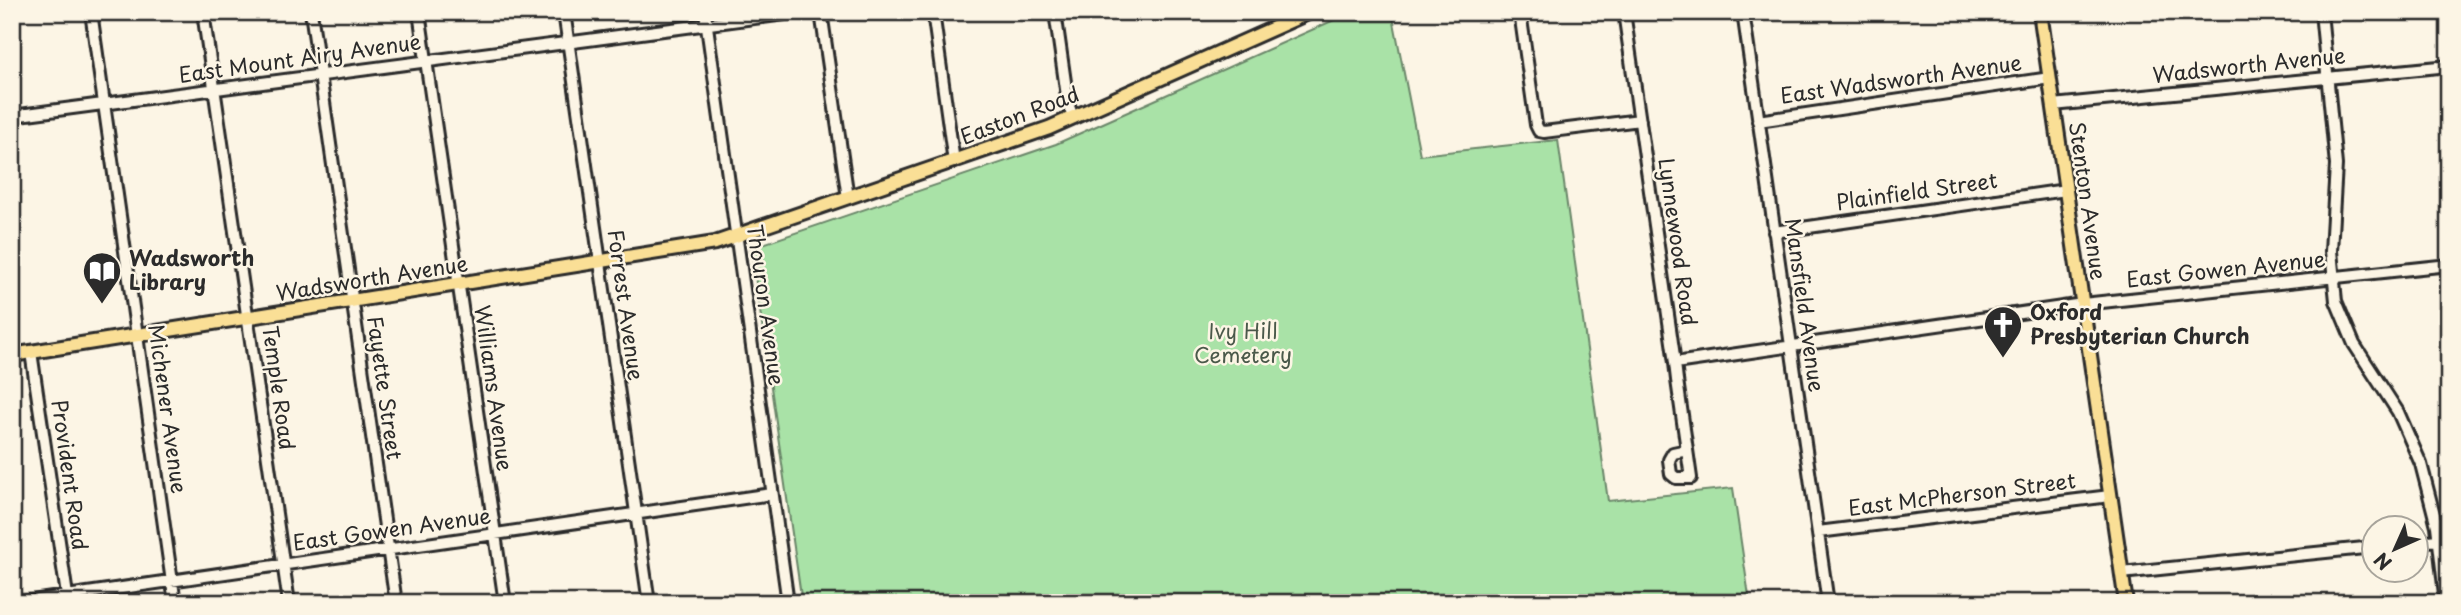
<svg xmlns="http://www.w3.org/2000/svg" width="2461" height="615" viewBox="0 0 2461 615" font-family="'Playpen Sans',sans-serif">
<style>
.green{fill:#a9e2a7;stroke:#6a8669;stroke-width:2}
.lines{fill:none;stroke-linecap:round;stroke-linejoin:round}
.minor-casing{stroke:#2b2b2b;stroke-width:16}
.major-casing{stroke:#2b2b2b;stroke-width:18}
.minor{stroke:#fcf5e5;stroke-width:10}
.major{stroke:#fadf96;stroke-width:12}
.labels{text-anchor:middle;stroke-width:5;stroke-linejoin:round;paint-order:stroke}
.street-label{font-size:21px;fill:#2b2b2b;stroke:#fcf5e5}
.poi-label{font-size:21px;font-weight:bold;fill:#2b2b2b;stroke:#fcf5e5;text-anchor:start}
.park-label{font-size:21px;fill:#4a594a;stroke:#fcf5e5}
</style>
<rect width="100%" height="100%" fill="#fcf5e5"/>
<filter id="ink" filterUnits="userSpaceOnUse"><feTurbulence type="fractalNoise" baseFrequency=".0143" numOctaves="2"/><feDisplacementMap in="SourceGraphic" scale="14" xChannelSelector="R" yChannelSelector="G"/><feConvolveMatrix kernelMatrix="1 2 1 2 8 2 1 2 1" color-interpolation-filters="sRGB"/></filter>
<g filter="url(#ink)">
<path class="green" d="M1352 12H1392L1420 155 1558 140 1608 501 1733 488 1750 603H802L751 248 1056 144Z"/>
<g class="lines">
<g class="minor-casing">
<path id="minor" d="M91 12 175 603
M203 12 289 603
M311 12 396 603
M419 12 505 603
M564 12 649 603
M705 12 788 603
M821 12 848 198
M933 12 954 162
M1055 12 1068 103 1073 118
M1520 12 1536 125 1539 131 1544 132 1640 120
M1624 12 1675 363 1677 380 1691 478H1676L1671 474 1669 460 1673 453 1687 450
M1743 12 1828 603
M2321 12 2336 165 2331 251 2336 301 2354 344 2398 412 2421 464 2437 526 2446 603
M2053 105 2449 66
M12 116 800 12
M1758 121 2050 78
M1774 232 2066 190
M31 352 68 602
M1675 363 2083 304 2449 265
M1818 532 2110 496
M2416 542 2449 539
M2121 573 2374 547
M18 603 772 494"/>
</g>
<g class="major-casing">
<path id="major" d="M2040 12 2126 603
M12 355 715 243 1049 128 1310 12"/>
</g>
<use href="#minor" class="minor"/>
<use href="#major" class="major"/>
</g>
</g>
<defs>
<g id="library-pin" transform="scale(2.0125)"><path d="M0 17L-7.5 6A9.5 9.5 0 1 1 7.5 6Z" fill="#2b2b2b" stroke="#fcf5e5"/><path d="M-6-4Q-3-5.5-.7-3.5V5Q-3 3-6 4ZM6-4Q3-5.5 .7-3.5V5Q3 3 6 4Z" fill="#fff"/></g>
<g id="church-pin" transform="scale(2.0125)"><path d="M0 17L-7.5 6A9.5 9.5 0 1 1 7.5 6Z" fill="#2b2b2b" stroke="#fcf5e5"/><path d="M-1.2-6h2.4v3.5h3.3v2.4h-3.3V6h-2.4V-.1h-3.3v-2.4h3.3Z" fill="#fff"/></g>
</defs>
<g fill-rule="evenodd">
<use href="#library-pin" x="102" y="271"/>
<use href="#church-pin" x="2003" y="325"/>
</g>
<g class="labels">
<g class="street-label">
<text transform="translate(300 59) rotate(-8)" y="7">East Mount Airy Avenue</text>
<text transform="translate(2249 66) rotate(-6)" y="7">Wadsworth Avenue</text>
<text transform="translate(1901 80) rotate(-8)" y="7">East Wadsworth Avenue</text>
<text transform="translate(1020 116) rotate(-21)" y="7">Easton Road</text>
<text transform="translate(1917 192) rotate(-8)" y="7">Plainfield Street</text>
<text transform="translate(2087 201) rotate(82)" y="7">Stenton Avenue</text>
<text transform="translate(1677 242) rotate(82)" y="7">Lynnewood Road</text>
<text transform="translate(2226 270) rotate(-6)" y="7">East Gowen Avenue</text>
<text transform="translate(372 279) rotate(-9)" y="7">Wadsworth Avenue</text>
<text transform="translate(625 305) rotate(82)" y="7">Forrest Avenue</text>
<text transform="translate(765 305) rotate(82)" y="7">Thouron Avenue</text>
<text transform="translate(1804 305) rotate(82)" y="7">Mansfield Avenue</text>
<text transform="translate(278 388) rotate(82)" y="7">Temple Road</text>
<text transform="translate(384 388) rotate(82)" y="7">Fayette Street</text>
<text transform="translate(493 388) rotate(82)" y="7">Williams Avenue</text>
<text transform="translate(167 409) rotate(82)" y="7">Michener Avenue</text>
<text transform="translate(69 475) rotate(82)" y="7">Provident Road</text>
<text transform="translate(1962 495) rotate(-7)" y="7">East McPherson Street</text>
<text transform="translate(392 530) rotate(-8)" y="7">East Gowen Avenue</text>
</g>
<g class="poi-label">
<text x="129" y="266">Wadsworth<tspan x="129" dy="24">Library</tspan></text>
<text x="2030" y="320">Oxford<tspan x="2030" dy="24">Presbyterian Church</tspan></text>
</g>
<g class="park-label">
<text x="1243" y="339">Ivy Hill<tspan x="1243" dy="24">Cemetery</tspan></text>
</g>
</g>
<rect width="2461" height="615" fill="none" stroke="#fcf5e5" stroke-width="42"/>
<rect x="21" y="21" width="2419" height="573" fill="none" stroke="#2b2b2b" stroke-width="2.5" filter="url(#ink)"/>
<g transform="translate(2395 549) rotate(225)"><circle r="33" fill="#fcf5e5" stroke="#a8a49b" stroke-width="2"/>
<path d="M0-5L12 26L0 18L-12 26Z" fill="#2b2b2b"/>
<text y="-10" font-size="19" font-weight="bold" text-anchor="middle" fill="#2b2b2b">N</text>
</g>
</svg>
